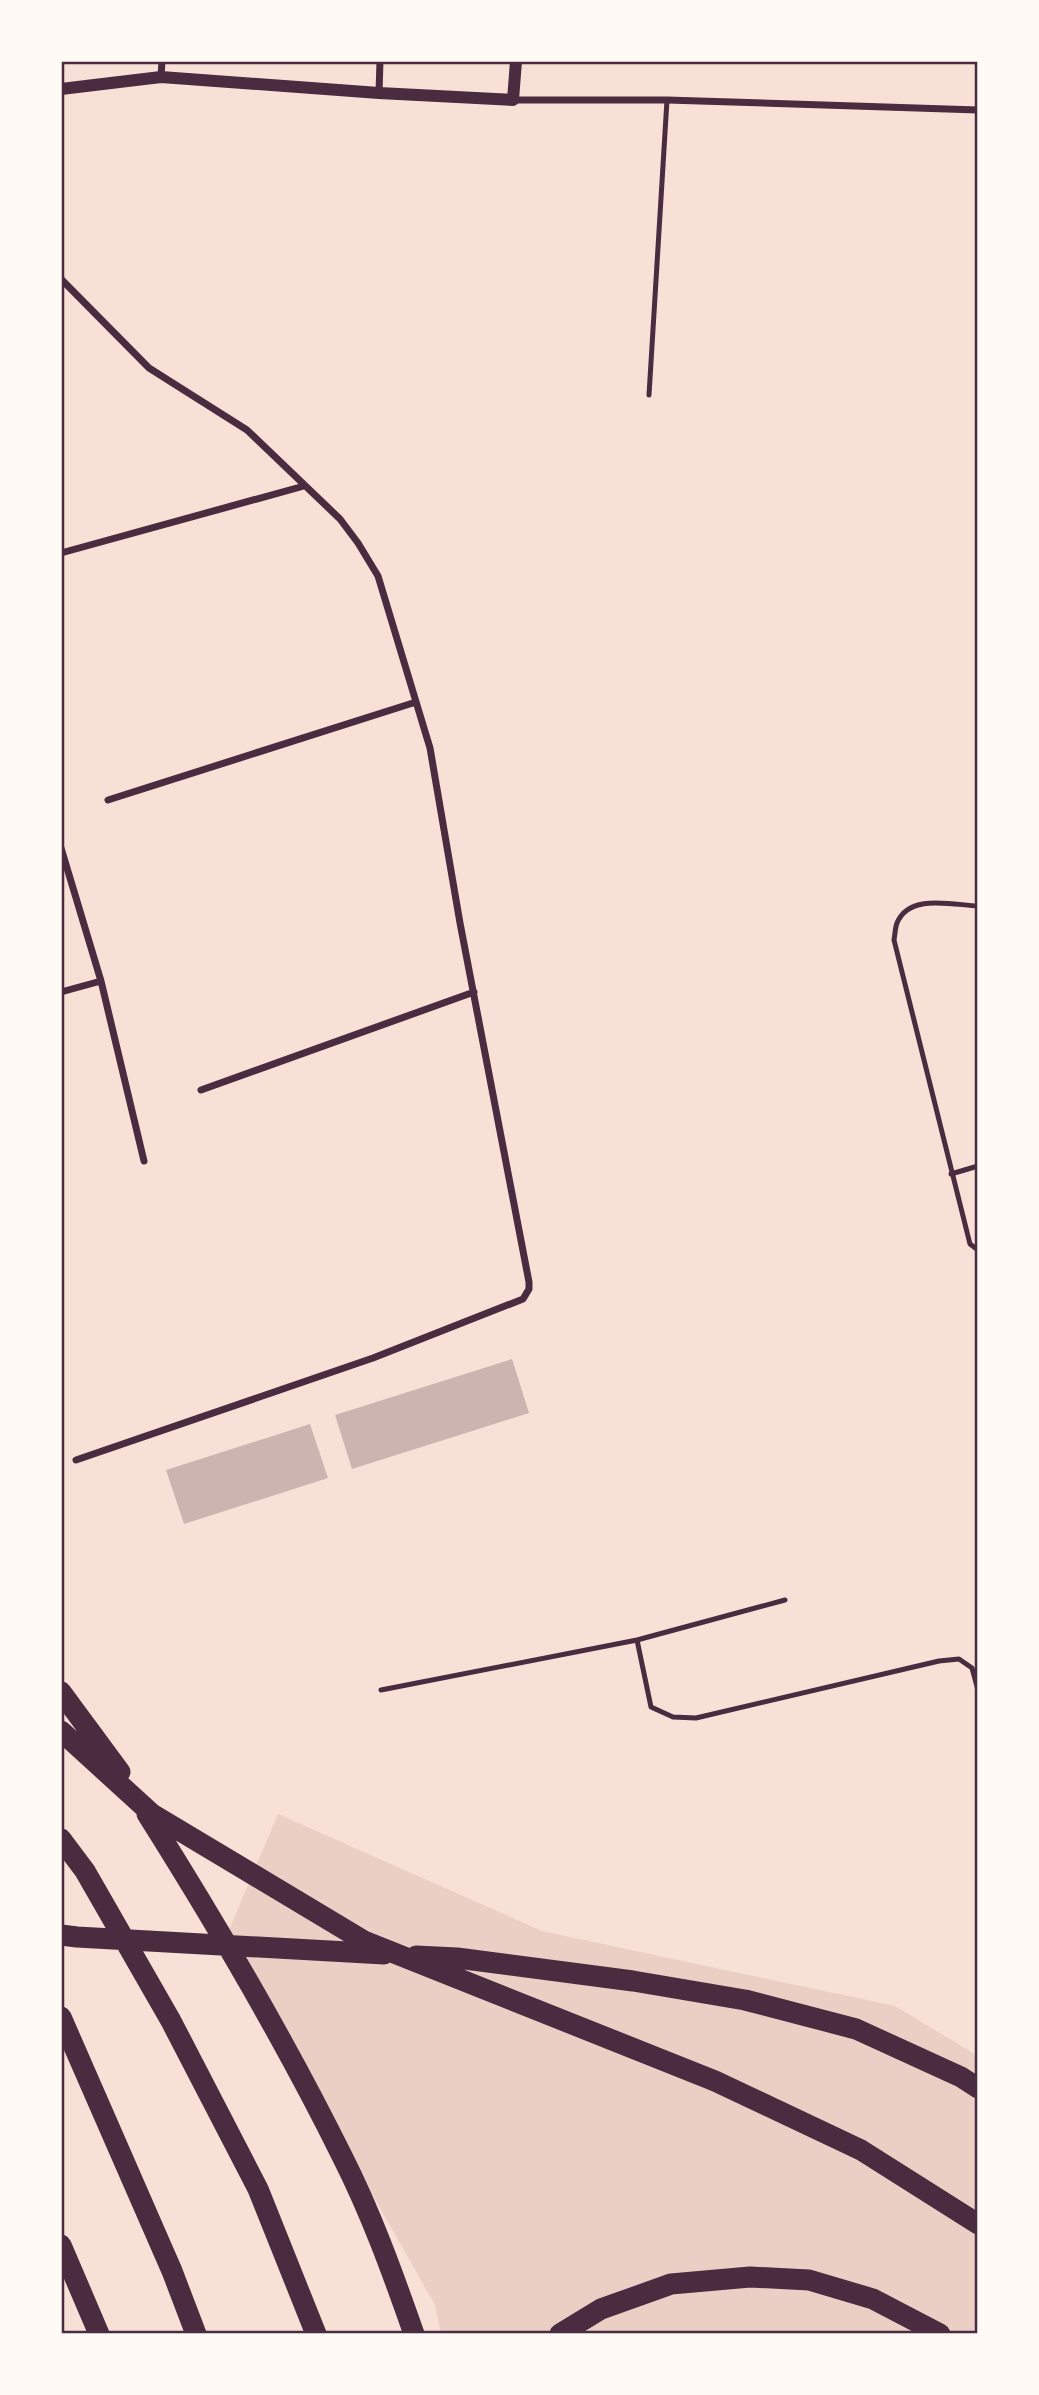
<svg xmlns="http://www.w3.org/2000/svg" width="1039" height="2395" viewBox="0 0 1039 2395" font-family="Jost,sans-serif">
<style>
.green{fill:#ebcfc5}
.building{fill:#ccb4b1}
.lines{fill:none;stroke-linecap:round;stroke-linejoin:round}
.service{stroke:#4a2c40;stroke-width:5}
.minor{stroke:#4a2c40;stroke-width:7}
.tertiary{stroke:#4a2c40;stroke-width:12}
.motorway{stroke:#4a2c40;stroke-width:21}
.neatline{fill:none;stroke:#4a2c40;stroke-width:2.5}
</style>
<rect width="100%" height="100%" fill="#f7e1d7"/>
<path class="green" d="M278 1814 542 1931 895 2006 978 2056V2334H441L435 2305 226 1937Z"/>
<path class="building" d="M512 1359 529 1413 352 1469 335 1415Z
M310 1424 328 1478 184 1524 166 1470Z"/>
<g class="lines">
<path class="service" d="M649 395 667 100
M978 906C953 905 909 893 897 923 895 928 895 935 894 940L970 1244 978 1250
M951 1174 978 1166
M785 1600 637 1640 651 1707 673 1717 696 1718 939 1661 959 1659 972 1668 978 1690
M381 1690 637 1640"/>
<path class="minor" d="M161 77 162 61
M379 93 380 61
M513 100H667L978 110
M61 279 149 368 247 430 340 519 358 543 378 576 430 748 460 923 529 1282V1289L523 1299 373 1358 76 1460
M61 553 304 486
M108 800 416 702
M61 848 101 981 144 1161
M61 992 101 981
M201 1090 474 992"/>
<path class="tertiary" d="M61 89 161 77 379 93 513 100 516 61"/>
<path class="motorway" d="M61 1692 120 1772
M61 1731 152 1814 364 1941 715 2081 861 2150 978 2224
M147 1814C217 1925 284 2039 342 2156 371 2213 393 2274 414 2334
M61 1839 85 1871 171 2021 258 2189 316 2334
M61 1935 77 1937 384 1954
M416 1956 457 1958 633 1981 745 2000 856 2029 961 2077 978 2088
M61 2017 172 2271 196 2334
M61 2245 99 2334
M560 2334 601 2309 671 2284 750 2277 809 2280 873 2299 940 2334"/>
</g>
<rect width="1039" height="2395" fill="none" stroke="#fffaf5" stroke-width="126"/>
<rect x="63" y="63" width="913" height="2269" class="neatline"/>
</svg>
